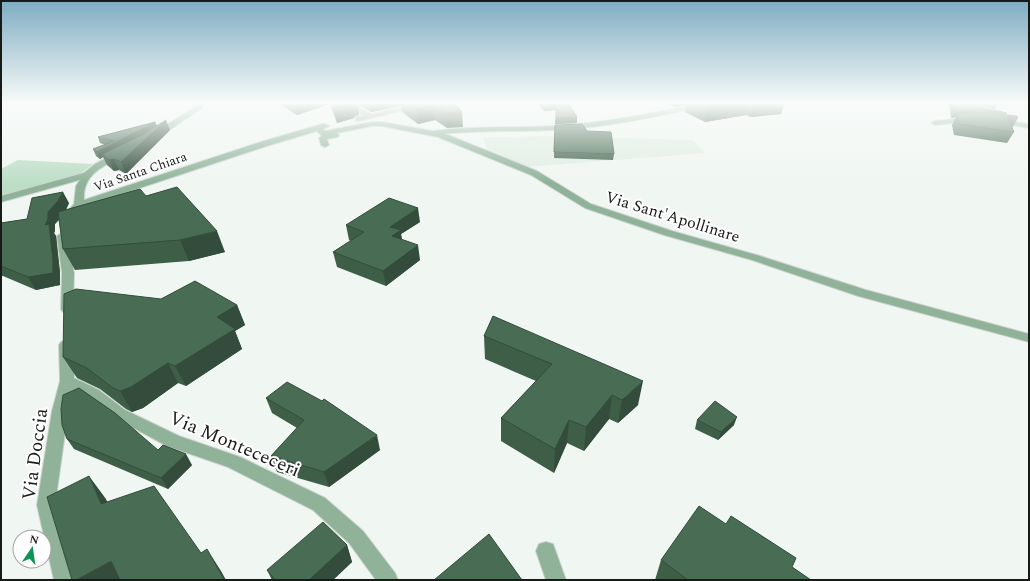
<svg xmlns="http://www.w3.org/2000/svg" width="1030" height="581" viewBox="0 0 1030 581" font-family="Spectral,serif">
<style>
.built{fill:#e0ece3}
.green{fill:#bcdec6}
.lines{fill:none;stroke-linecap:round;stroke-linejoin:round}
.lane-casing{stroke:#cdd3cf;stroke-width:2}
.street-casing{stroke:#cdd3cf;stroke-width:2}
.lane{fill:#8fb299;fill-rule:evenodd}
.street{fill:#8fb299;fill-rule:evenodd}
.wall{fill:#3f5e48}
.shaded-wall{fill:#334c3b}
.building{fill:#496d54;stroke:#334c3b}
.labels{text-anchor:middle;stroke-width:4;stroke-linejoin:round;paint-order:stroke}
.far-street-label{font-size:13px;fill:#181a18;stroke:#fff}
.street-label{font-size:16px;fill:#181a18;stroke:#fff}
.near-street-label{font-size:19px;fill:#181a18;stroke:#fff}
</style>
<rect width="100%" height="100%" fill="#f0f6f2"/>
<path class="built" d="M555 136 693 140 705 153 525 167 488 151 483 137Z"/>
<path class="green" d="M18 160 93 164 79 175 1 198V169Z"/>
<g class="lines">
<g class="lane-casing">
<path id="lane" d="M701 103H713L710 105C659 116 607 128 554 130 514 132 473 130 433 135L429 133 433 131C473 126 514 128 554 126 604 123 653 113 701 103Z
M87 172 90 173 91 175 90 177 1 202V196Z"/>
</g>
<g class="street-casing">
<path id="street" d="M199 103H205L202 108 159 137H153V133L197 106Z
M345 103H352L371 114 423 103H434L359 121H356V117L363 116Z
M970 117H973V121L935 125 931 123 935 121Z
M997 119 1029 124V128L997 123Z
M372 122H382L443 133 537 171 591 204 672 231 760 256 866 290 1029 334V342L858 296 752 260 664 235 585 208 531 175 438 137 382 126H372L337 133 339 135 338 137 327 139 329 145 325 147 321 145 319 138 322 136 317 131 270 145 82 207 71 220 67 221 62 218 74 204 76 186 85 172 95 164 117 152H120L124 154C121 158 115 160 111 162 94 171 83 180 84 200L264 141 322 124H325L329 126 323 129 325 131Z
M62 233 67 236 74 273 73 309 71 312H63L61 309 62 273 57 236Z
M66 340 71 342 73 345 74 378 99 390 125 410 179 436 240 457 325 498 363 531 395 573 398 580H376L349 543 313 510 228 467 167 446 115 418 89 398 72 390 68 411 55 505 74 580H54L37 505 52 411 60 381 59 345 61 342Z
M546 542 553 544 566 580H546L536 551 539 544Z"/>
</g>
<use href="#lane" class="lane"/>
<use href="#street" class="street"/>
</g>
<path class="wall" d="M277 103H454L462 112 463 127 447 128 435 120 418 124 402 112 401 106 371 112 357 104 359 115 355 116 354 118 337 123 330 104 297 115Z
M537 103H568L577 117V123L555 124 556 110 544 111Z
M666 103H784L781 114 750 117 746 115 705 122 685 112 686 105 675 107Z
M949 103H967L968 104 1007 113 1006 115 1018 118 1012 128 1014 132 1007 143 954 135 952 125 956 117 951 118Z
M971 103H998L995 109Z
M155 122 157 126 170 130 126 174 119 170 114 171 107 165 103 157 100 159 96 156 93 149 106 145 100 143 98 137Z
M555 125 587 131 614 154 613 160 554 158Z
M146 196 225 252 189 261 75 270 63 249 59 220 55 224V231L54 233 56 236 60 273V285L36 290 3 276H1V223L27 219 69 203 66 210Z
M420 222 401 234 402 240 420 260 386 286 337 267 333 252 351 241 349 240 346 225Z
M161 299 237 305 245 325 235 331 242 349 186 386 178 383 143 408 132 412 126 409 100 389 77 378 63 357Z
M493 316 638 405 618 423 609 419 584 451 567 443 554 473 501 441V418L536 381 485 359 484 336Z
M266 398 322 401 380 450 329 487 277 472 271 456 297 428 272 413Z
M697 420 734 425 718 440 695 429Z
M67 439 158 450 192 465 168 489 74 449Z
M726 524 792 567 811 580H655L661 560Z
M347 545 352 562 333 580H272L267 570Z"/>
<path class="shaded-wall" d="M294 103H330V104L297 115Z
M352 103H357L359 115 355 116 354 118 337 123 334 108Z
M370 103H400L401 106 371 112Z
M675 103H686V105L675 107Z
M709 103H749L746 115 705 122Z
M754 103H784L781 114 750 117Z
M556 105V110L544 111V106Z
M433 106 435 120 418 124 417 109Z
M977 110 974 116 957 114 956 117 951 118 954 112Z
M577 117V123L555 124 556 118Z
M166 120 170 130 126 174 121 162Z
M155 122 158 128 102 154 103 157 100 159 97 152Z
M114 159 119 170 114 171 109 160Z
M63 192 69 203 64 213 55 224V231L54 233 56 236 60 273V285L36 290 28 277 45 225 48 212Z
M418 208 420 222 401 234 403 245 394 251 390 227Z
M217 231 225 252 189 261 180 240Z
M418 245 420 260 386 286 383 271Z
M237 305 245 325 235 331 242 349 186 386 175 366 217 317Z
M168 363 178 383 143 408 132 412 120 391Z
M643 381 638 405 618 423 622 400Z
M612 395 609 419 584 451 586 427Z
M737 417 734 425 718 440 721 432Z
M569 420 567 443 554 473 555 449Z
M377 435 380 450 329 487 324 472Z
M186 454 192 465 168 489 161 478Z
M89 476 106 499 118 526 101 504Z
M347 545 352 562 333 580H309Z
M207 549 221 571 226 580H224Z
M111 561 127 580H76Z"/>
<path class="building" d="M332 103H352V104L334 108Z
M408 103H454L462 112 446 113 433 106 417 109Z
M542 103H568L577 117 556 118V105L544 106Z
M952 103H967L968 104 1007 113 977 110 954 112Z
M979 112 1017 116 1018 118 1007 116 1014 132 959 124 957 114Z
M166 120 121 162 114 159 109 160 102 154 142 135Z
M155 122 97 152 93 149 114 141 98 137Z
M582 124 587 131 611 132 614 154 554 152 555 125Z
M177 187 217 231 180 240 63 249 58 212 140 189 146 196Z
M63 192 58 201 48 212V219L45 225 49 224 53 260V273L28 277 1 266V223L27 219 32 198Z
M389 198 418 208 390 227 401 230 392 236 418 245 383 271 333 252 364 232 346 225Z
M195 281 237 305 217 317 235 329 175 366 168 363 131 387 120 391 113 388 87 368 63 357 64 294 76 289 161 299Z
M493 316 643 381 622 400 612 395 586 427 569 420 555 449 501 418 552 364 484 336Z
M287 382 322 401 324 399 377 435 324 472 271 456 304 420 266 398Z
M79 388 115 413 158 450 163 445 186 454 161 478 67 439 62 425 61 409 63 395Z
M715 401 737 417 721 432 697 420Z
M89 476 101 504 154 486 201 553 207 549 224 580H120L111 561 76 580H72L47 497Z
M699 506 726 524 731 516 796 558 792 567 811 580H688L661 560Z
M323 522 347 545 309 580H275L267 570Z
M489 534 522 580H434Z"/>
<linearGradient id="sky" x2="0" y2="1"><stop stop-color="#7dacc1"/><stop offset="0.56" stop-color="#f8fbf9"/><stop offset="1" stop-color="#f8fbf9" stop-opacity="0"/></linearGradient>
<rect width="1030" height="184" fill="url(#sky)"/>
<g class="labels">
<g class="far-street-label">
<text transform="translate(140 171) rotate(-19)" y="5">Via Santa Chiara</text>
</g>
<g class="street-label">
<text transform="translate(673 216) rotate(17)" y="6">Via Sant'Apollinare</text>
</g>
<g class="near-street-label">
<text transform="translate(235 443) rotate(23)" y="7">Via Montececeri</text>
<text transform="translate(34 454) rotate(-82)" y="7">Via Doccia</text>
</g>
</g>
<rect width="1030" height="581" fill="none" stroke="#181a18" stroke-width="4"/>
<g transform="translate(32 549) rotate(13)"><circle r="19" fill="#ffffff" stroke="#a3a3a3"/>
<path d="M0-3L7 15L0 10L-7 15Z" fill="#0c9453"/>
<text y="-6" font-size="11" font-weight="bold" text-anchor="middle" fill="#181a18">N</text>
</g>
</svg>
